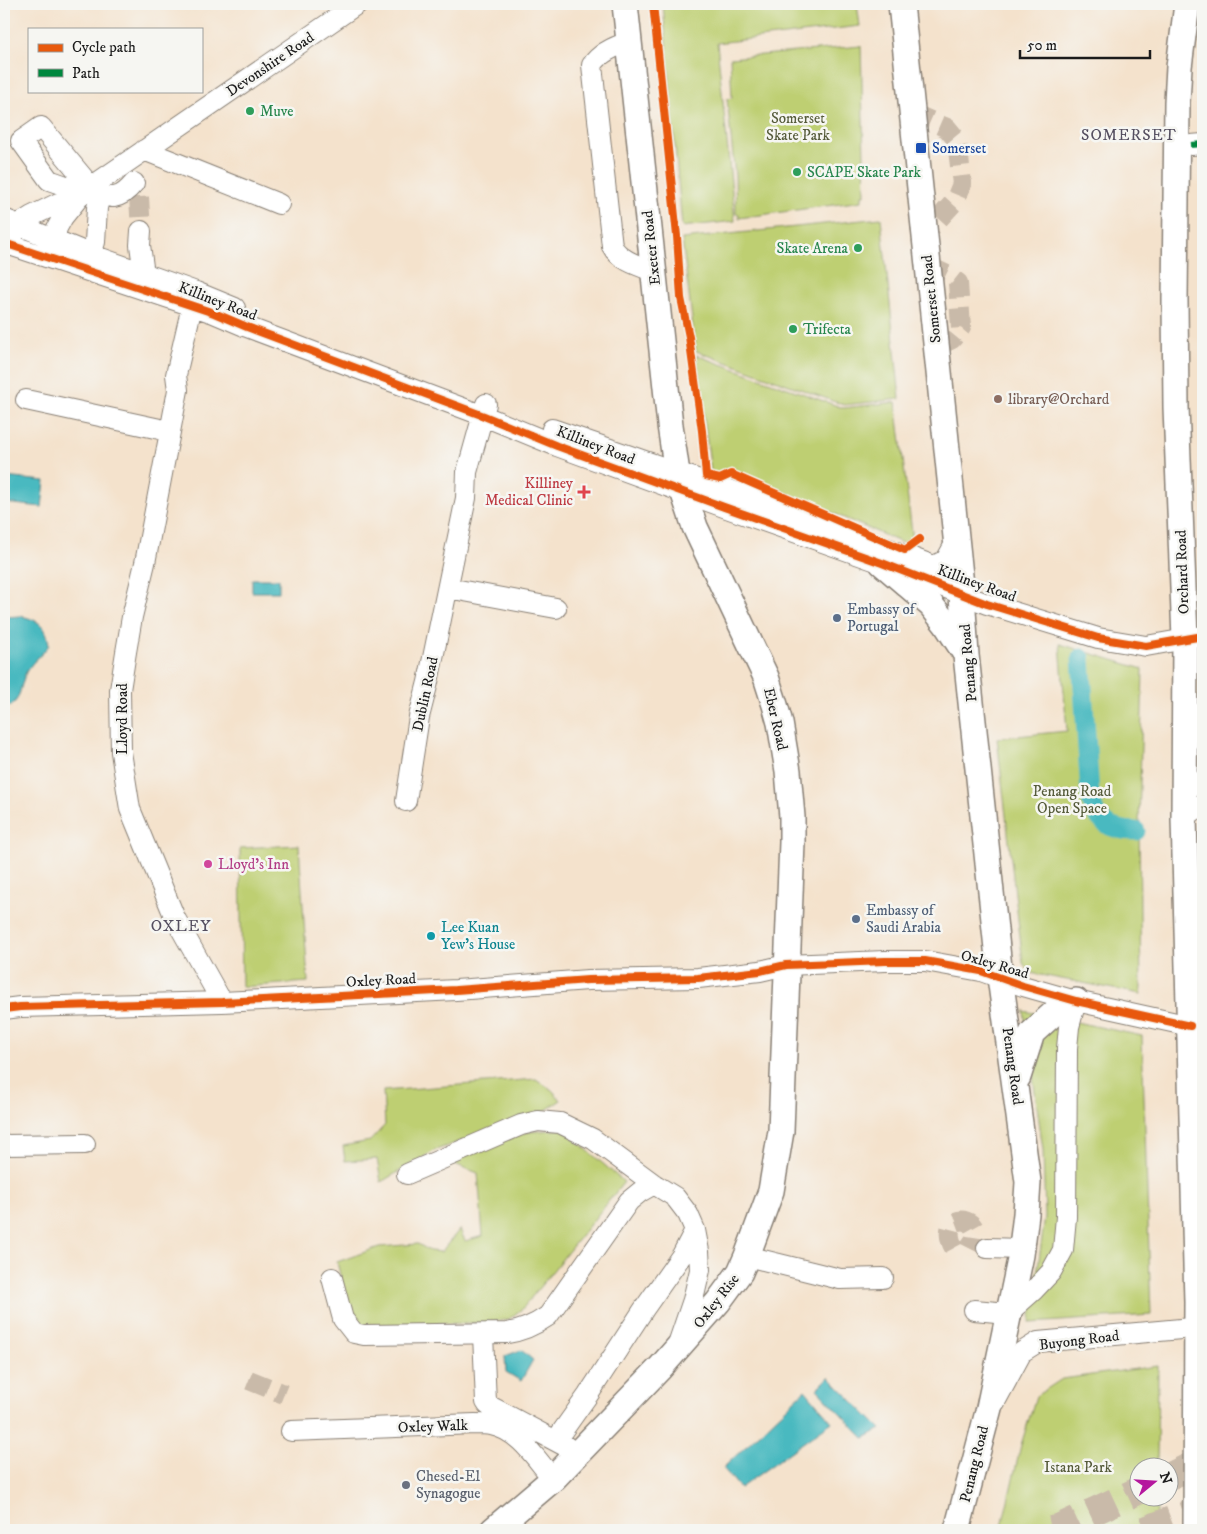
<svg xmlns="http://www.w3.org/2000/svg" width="1207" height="1534" viewBox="0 0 1207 1534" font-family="'IM FELL DW Pica',serif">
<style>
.green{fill:#becf72;stroke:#6d7647}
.water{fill:#4ab9c0;stroke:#336a6e}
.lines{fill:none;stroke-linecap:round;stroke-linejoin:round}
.canal{stroke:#4ab9c0;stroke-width:19}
.minor-tunnel{stroke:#c9baa9;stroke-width:20;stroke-dasharray:20 10;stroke-linecap:butt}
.highway-tunnel{stroke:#c9baa9;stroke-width:28;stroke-dasharray:28 14;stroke-linecap:butt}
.minor-casing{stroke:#887f74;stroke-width:22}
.major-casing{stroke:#887f74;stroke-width:28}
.minor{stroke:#fff;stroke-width:20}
.major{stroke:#fff;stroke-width:25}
.quiet{stroke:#00873e;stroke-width:6;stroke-dasharray:12 6;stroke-linecap:butt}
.cycleway-casing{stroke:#f6f6f2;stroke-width:11}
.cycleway{stroke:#e8590c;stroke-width:8}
.leisure-dot{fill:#2e9e5b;stroke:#f6f6f2;stroke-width:2}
.transit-dot{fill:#1a4fb4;stroke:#f6f6f2;stroke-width:2}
.education-dot{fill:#8d6e63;stroke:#f6f6f2;stroke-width:2}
.health-dot{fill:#e0444e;stroke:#f6f6f2;stroke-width:2}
.service-dot{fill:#5c6f8a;stroke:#f6f6f2;stroke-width:2}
.hotel-dot{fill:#d1479c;stroke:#f6f6f2;stroke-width:2}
.culture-dot{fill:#0f9aa8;stroke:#f6f6f2;stroke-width:2}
.worship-dot{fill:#6b7280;stroke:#f6f6f2;stroke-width:2}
.labels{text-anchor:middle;stroke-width:5;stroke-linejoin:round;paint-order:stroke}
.street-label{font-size:15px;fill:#1c1c1c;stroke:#f6f6f2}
.leisure-label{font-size:15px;fill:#27864d;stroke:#f6f6f2;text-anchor:start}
.park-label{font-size:15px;fill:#555b3a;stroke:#f6f6f2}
.transit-label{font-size:15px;fill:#164399;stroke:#f6f6f2;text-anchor:start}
.education-label{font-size:15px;fill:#785e54;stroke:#f6f6f2;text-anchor:start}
.health-label{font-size:15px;fill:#be3a42;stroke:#f6f6f2;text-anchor:end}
.service-label{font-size:15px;fill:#4e5e75;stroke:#f6f6f2;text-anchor:start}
.hotel-label{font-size:15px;fill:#b23c85;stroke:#f6f6f2;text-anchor:start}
.culture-label{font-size:15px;fill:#0d838f;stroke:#f6f6f2;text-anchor:start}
.worship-label{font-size:15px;fill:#5b616d;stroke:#f6f6f2;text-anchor:start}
.neighbourhood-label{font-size:16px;letter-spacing:1px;fill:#554f60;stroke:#f6f6f2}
</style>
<rect width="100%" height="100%" fill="#f6f6f2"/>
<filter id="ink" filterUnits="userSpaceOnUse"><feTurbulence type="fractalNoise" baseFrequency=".02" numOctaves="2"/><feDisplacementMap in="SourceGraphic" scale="10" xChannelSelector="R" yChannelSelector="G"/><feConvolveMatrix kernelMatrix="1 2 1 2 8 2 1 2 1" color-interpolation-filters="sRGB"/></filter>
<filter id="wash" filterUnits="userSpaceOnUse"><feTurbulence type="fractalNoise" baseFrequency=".0096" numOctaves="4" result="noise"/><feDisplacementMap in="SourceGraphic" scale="20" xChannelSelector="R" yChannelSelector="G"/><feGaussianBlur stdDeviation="1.12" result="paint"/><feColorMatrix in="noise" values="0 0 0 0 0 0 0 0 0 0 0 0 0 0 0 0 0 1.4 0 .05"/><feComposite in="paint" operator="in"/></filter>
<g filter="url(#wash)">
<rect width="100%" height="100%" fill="#f4e2cc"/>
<path class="green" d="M663 4H857L860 26 717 43 735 221 682 227Z
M861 46 865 195H862V201L739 218V214H736L735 176 727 99 732 98 730 58Z
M881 218 900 399 844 405 696 351 682 239Z
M696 355 843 408 896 402 913 541 905 544 732 470 721 476 711 472Z
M1060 644 1143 669 1139 825 1141 994 1030 973 1023 963 997 738 1067 731Z
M299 845 308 982 242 987 240 848Z
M1024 1011 1142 1036 1151 1315 1030 1323 1045 1217 1043 1150Z
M536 1079 552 1090 561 1100 543 1112 436 1150 381 1182 377 1159 345 1161 343 1146 370 1141 385 1125 383 1091Z
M563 1129 624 1182 523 1308 509 1319 496 1321 473 1323 358 1326 350 1316 337 1262 379 1247 418 1244 430 1251 441 1252 460 1229 465 1241 483 1236 478 1173 449 1162 527 1132Z
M1158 1366 1157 1466H1140V1496L1157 1497V1530H1001L1021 1445 1036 1396 1062 1379Z"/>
<path class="water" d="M4 477 45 481 42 507 4 503Z
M252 579H279V592H252Z
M21 616C38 620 47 625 49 645 43 654 34 660 28 669 19 682 23 705 4 708V617Z
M521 1350 533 1360 521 1381 506 1372 505 1356Z
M829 1377 881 1429 864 1438 817 1389Z
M805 1390 832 1422 740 1488 723 1468Z
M1081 1525V1530H1042V1527Z"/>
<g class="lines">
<path class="canal" d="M1081 658 1090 794C1094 822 1110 831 1136 831"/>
</g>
</g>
<g filter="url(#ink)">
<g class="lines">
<path class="minor-tunnel" d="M912 113 947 128 957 140 962 184 955 201 925 234
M139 197 141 231
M928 266 949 276 958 283 961 328 952 339 936 347
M954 1248C949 1239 948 1233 952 1224 962 1216 978 1223 975 1238 974 1242 971 1244 969 1248
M249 1380 284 1394"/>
<path class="highway-tunnel" d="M1170 1476 1203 1460
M1051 1530 1056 1529 1140 1490
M1145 1530 1203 1508"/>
<g class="minor-casing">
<path id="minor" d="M629 42C615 46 600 53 592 65L612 246C619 260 639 266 653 271
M1191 145 1203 144
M144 150 279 204
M83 192 49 180 21 141 41 127 91 187C109 202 120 200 134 183
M4 219 87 253 196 292 235 308
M141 231 140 245 144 274
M14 234 18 225 32 216 91 187 357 4
M4 243 214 313 247 327 484 416 557 446 724 507 882 563 987 604 1098 638 1146 646 1203 636
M52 251 57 228 63 217 80 196
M87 253 93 248 95 242 97 208 100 195
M195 293 176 375 178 390 145 563 132 617 126 652 120 690 121 752 130 809 175 918 222 1002
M26 400 169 431
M552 429 789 511 934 566 946 560 956 542
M448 588 556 608
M1185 776 1198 785 1203 786
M406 801 419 717 428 682 466 498 467 472 486 404
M1184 818 1200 806H1203
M4 1009 20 1007 222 1002 456 990 588 980 698 978 760 971 786 965 885 961H925L981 971 1023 986 1076 1001 1190 1026
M4 1145 85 1144
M407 1174 521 1125 538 1121 560 1123 593 1139 654 1184 675 1197 688 1214 695 1230 699 1251 700 1270 693 1300 678 1344
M987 1248 1022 1249
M747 1256 840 1279 883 1278
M332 1278 343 1319 354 1333 364 1335 507 1333C522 1331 535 1325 548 1316L629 1201 640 1192 654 1184
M974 1310 1008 1313 1034 1290 1051 1272 1063 1250 1066 1217 1067 1048 1069 1027 1076 1001
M483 1335 486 1402 488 1405 567 1447
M995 1402 1022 1352 1038 1342 1203 1327
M291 1431 475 1424C480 1424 486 1424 491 1425 519 1430 536 1459 553 1479
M556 1440 588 1395 644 1309 682 1255 695 1230"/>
</g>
<g class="major-casing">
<path id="major" d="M901 4 962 595 966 655 1000 977 1028 1182 1026 1214 1021 1255 989 1408 957 1530
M1187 4 1179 67 1177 102 1175 300 1176 407 1185 639 1184 818 1197 1302 1196 1530
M882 563 931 605 946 624 965 653
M1018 1077 1032 1033 1054 1013 1076 1001
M493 1530 553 1479 660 1368 718 1302 740 1272 747 1256 771 1191 781 1131 792 842V817L788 771 780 723 775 705 766 677 695 527 677 473 670 425 625 4"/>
</g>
<use href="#minor" class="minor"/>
<use href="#major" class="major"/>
<path class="quiet" d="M1191 145 1203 144"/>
<g class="cycleway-casing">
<path id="cycleway" d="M653 4 677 236 681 298 689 337 702 431 706 476 720 479 731 474 905 550 920 539
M4 243 214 313 247 327 484 416 557 446 724 507 882 563 987 604 1098 638 1146 646 1203 636
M4 1009 20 1007 222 1002 456 990 588 980 698 978 760 971 786 965 885 961H925L981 971 1023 986 1076 1001 1190 1026"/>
</g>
<use href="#cycleway" class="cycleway"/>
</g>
</g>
<g class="leisure-dot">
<circle cx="250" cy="111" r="5"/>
<circle cx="797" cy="172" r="5"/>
<circle cx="858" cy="248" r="5"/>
<circle cx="793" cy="329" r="5"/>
</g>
<rect class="transit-dot" x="915" y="142" width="12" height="12" rx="2.5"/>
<circle class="education-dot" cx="998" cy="399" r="5"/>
<path class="health-dot" d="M581.5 484.5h5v5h5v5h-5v5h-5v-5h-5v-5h5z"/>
<g class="service-dot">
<circle cx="837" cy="618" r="5"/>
<circle cx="856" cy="919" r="5"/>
</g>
<circle class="hotel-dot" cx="208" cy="864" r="5"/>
<circle class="culture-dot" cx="431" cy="936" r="5"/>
<circle class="worship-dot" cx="406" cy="1485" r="5"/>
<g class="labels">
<g class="street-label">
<text transform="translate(270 64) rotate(-34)" y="5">Devonshire Road</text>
<text transform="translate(651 248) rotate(-96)" y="5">Exeter Road</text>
<text transform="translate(931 299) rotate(-96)" y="5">Somerset Road</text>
<text transform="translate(218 301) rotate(21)" y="5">Killiney Road</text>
<text transform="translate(596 445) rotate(21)" y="5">Killiney Road</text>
<text transform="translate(1182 572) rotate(-92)" y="5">Orchard Road</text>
<text transform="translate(977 583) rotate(20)" y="5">Killiney Road</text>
<text transform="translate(968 663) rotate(-95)" y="5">Penang Road</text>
<text transform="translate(425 694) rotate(-78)" y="5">Dublin Road</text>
<text transform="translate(122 719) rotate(-90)" y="5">Lloyd Road</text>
<text transform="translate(776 719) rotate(77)" y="5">Eber Road</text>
<text transform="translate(995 964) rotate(16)" y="5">Oxley Road</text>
<text transform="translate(381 980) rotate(-3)" y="5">Oxley Road</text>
<text transform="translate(1013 1066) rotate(82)" y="5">Penang Road</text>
<text transform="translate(716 1301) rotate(-52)" y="5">Oxley Rise</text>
<text transform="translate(1079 1340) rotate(-7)" y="5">Buyong Road</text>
<text transform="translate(433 1426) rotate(-2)" y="5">Oxley Walk</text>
<text transform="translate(974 1464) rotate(-76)" y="5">Penang Road</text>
</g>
<g class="leisure-label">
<text x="260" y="116">Muve</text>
<text x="807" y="177">SCAPE Skate Park</text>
<text x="848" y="253" text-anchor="end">Skate Arena</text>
<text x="803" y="334">Trifecta</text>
</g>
<g class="park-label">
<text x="798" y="123">Somerset<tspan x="798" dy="17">Skate Park</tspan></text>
<text x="1072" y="796">Penang Road<tspan x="1072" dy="17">Open Space</tspan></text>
<text x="1078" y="1472">Istana Park</text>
</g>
<g class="transit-label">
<text x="932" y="153">Somerset</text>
</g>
<g class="education-label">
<text x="1008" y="404">library@Orchard</text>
</g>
<g class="health-label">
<text x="573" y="488">Killiney<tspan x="573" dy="17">Medical Clinic</tspan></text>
</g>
<g class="service-label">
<text x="847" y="614">Embassy of<tspan x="847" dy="17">Portugal</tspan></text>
<text x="866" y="915">Embassy of<tspan x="866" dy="17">Saudi Arabia</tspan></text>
</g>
<g class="hotel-label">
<text x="218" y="869">Lloyd's Inn</text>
</g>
<g class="culture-label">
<text x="441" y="932">Lee Kuan<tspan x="441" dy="17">Yew's House</tspan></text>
</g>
<g class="worship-label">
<text x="416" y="1481">Chesed-El<tspan x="416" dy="17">Synagogue</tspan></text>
</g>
<g class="neighbourhood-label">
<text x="1129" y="140">SOMERSET</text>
<text x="181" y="931">OXLEY</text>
</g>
</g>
<rect width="1207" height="1534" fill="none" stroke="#f6f6f2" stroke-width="20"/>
<rect x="28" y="28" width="175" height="65" fill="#f6f6f2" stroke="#9f9f9c"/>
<rect x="38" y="44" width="25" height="8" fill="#e8590c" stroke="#9f9f9c"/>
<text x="72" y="52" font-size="15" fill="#1c1c1c">Cycle path</text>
<rect x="38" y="69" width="25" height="8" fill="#00873e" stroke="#9f9f9c"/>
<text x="72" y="78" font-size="15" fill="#1c1c1c">Path</text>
<g transform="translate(1154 1482) rotate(72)"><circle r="24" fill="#f6f6f2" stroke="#9f9f9c"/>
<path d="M0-4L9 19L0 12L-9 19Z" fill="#b5179e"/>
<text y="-8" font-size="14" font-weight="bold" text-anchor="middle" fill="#1c1c1c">N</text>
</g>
<path d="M1020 50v8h130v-8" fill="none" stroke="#1c1c1c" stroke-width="2.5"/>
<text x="1027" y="50" font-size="15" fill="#1c1c1c" stroke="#f6f6f2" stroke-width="4" paint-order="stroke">50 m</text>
</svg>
